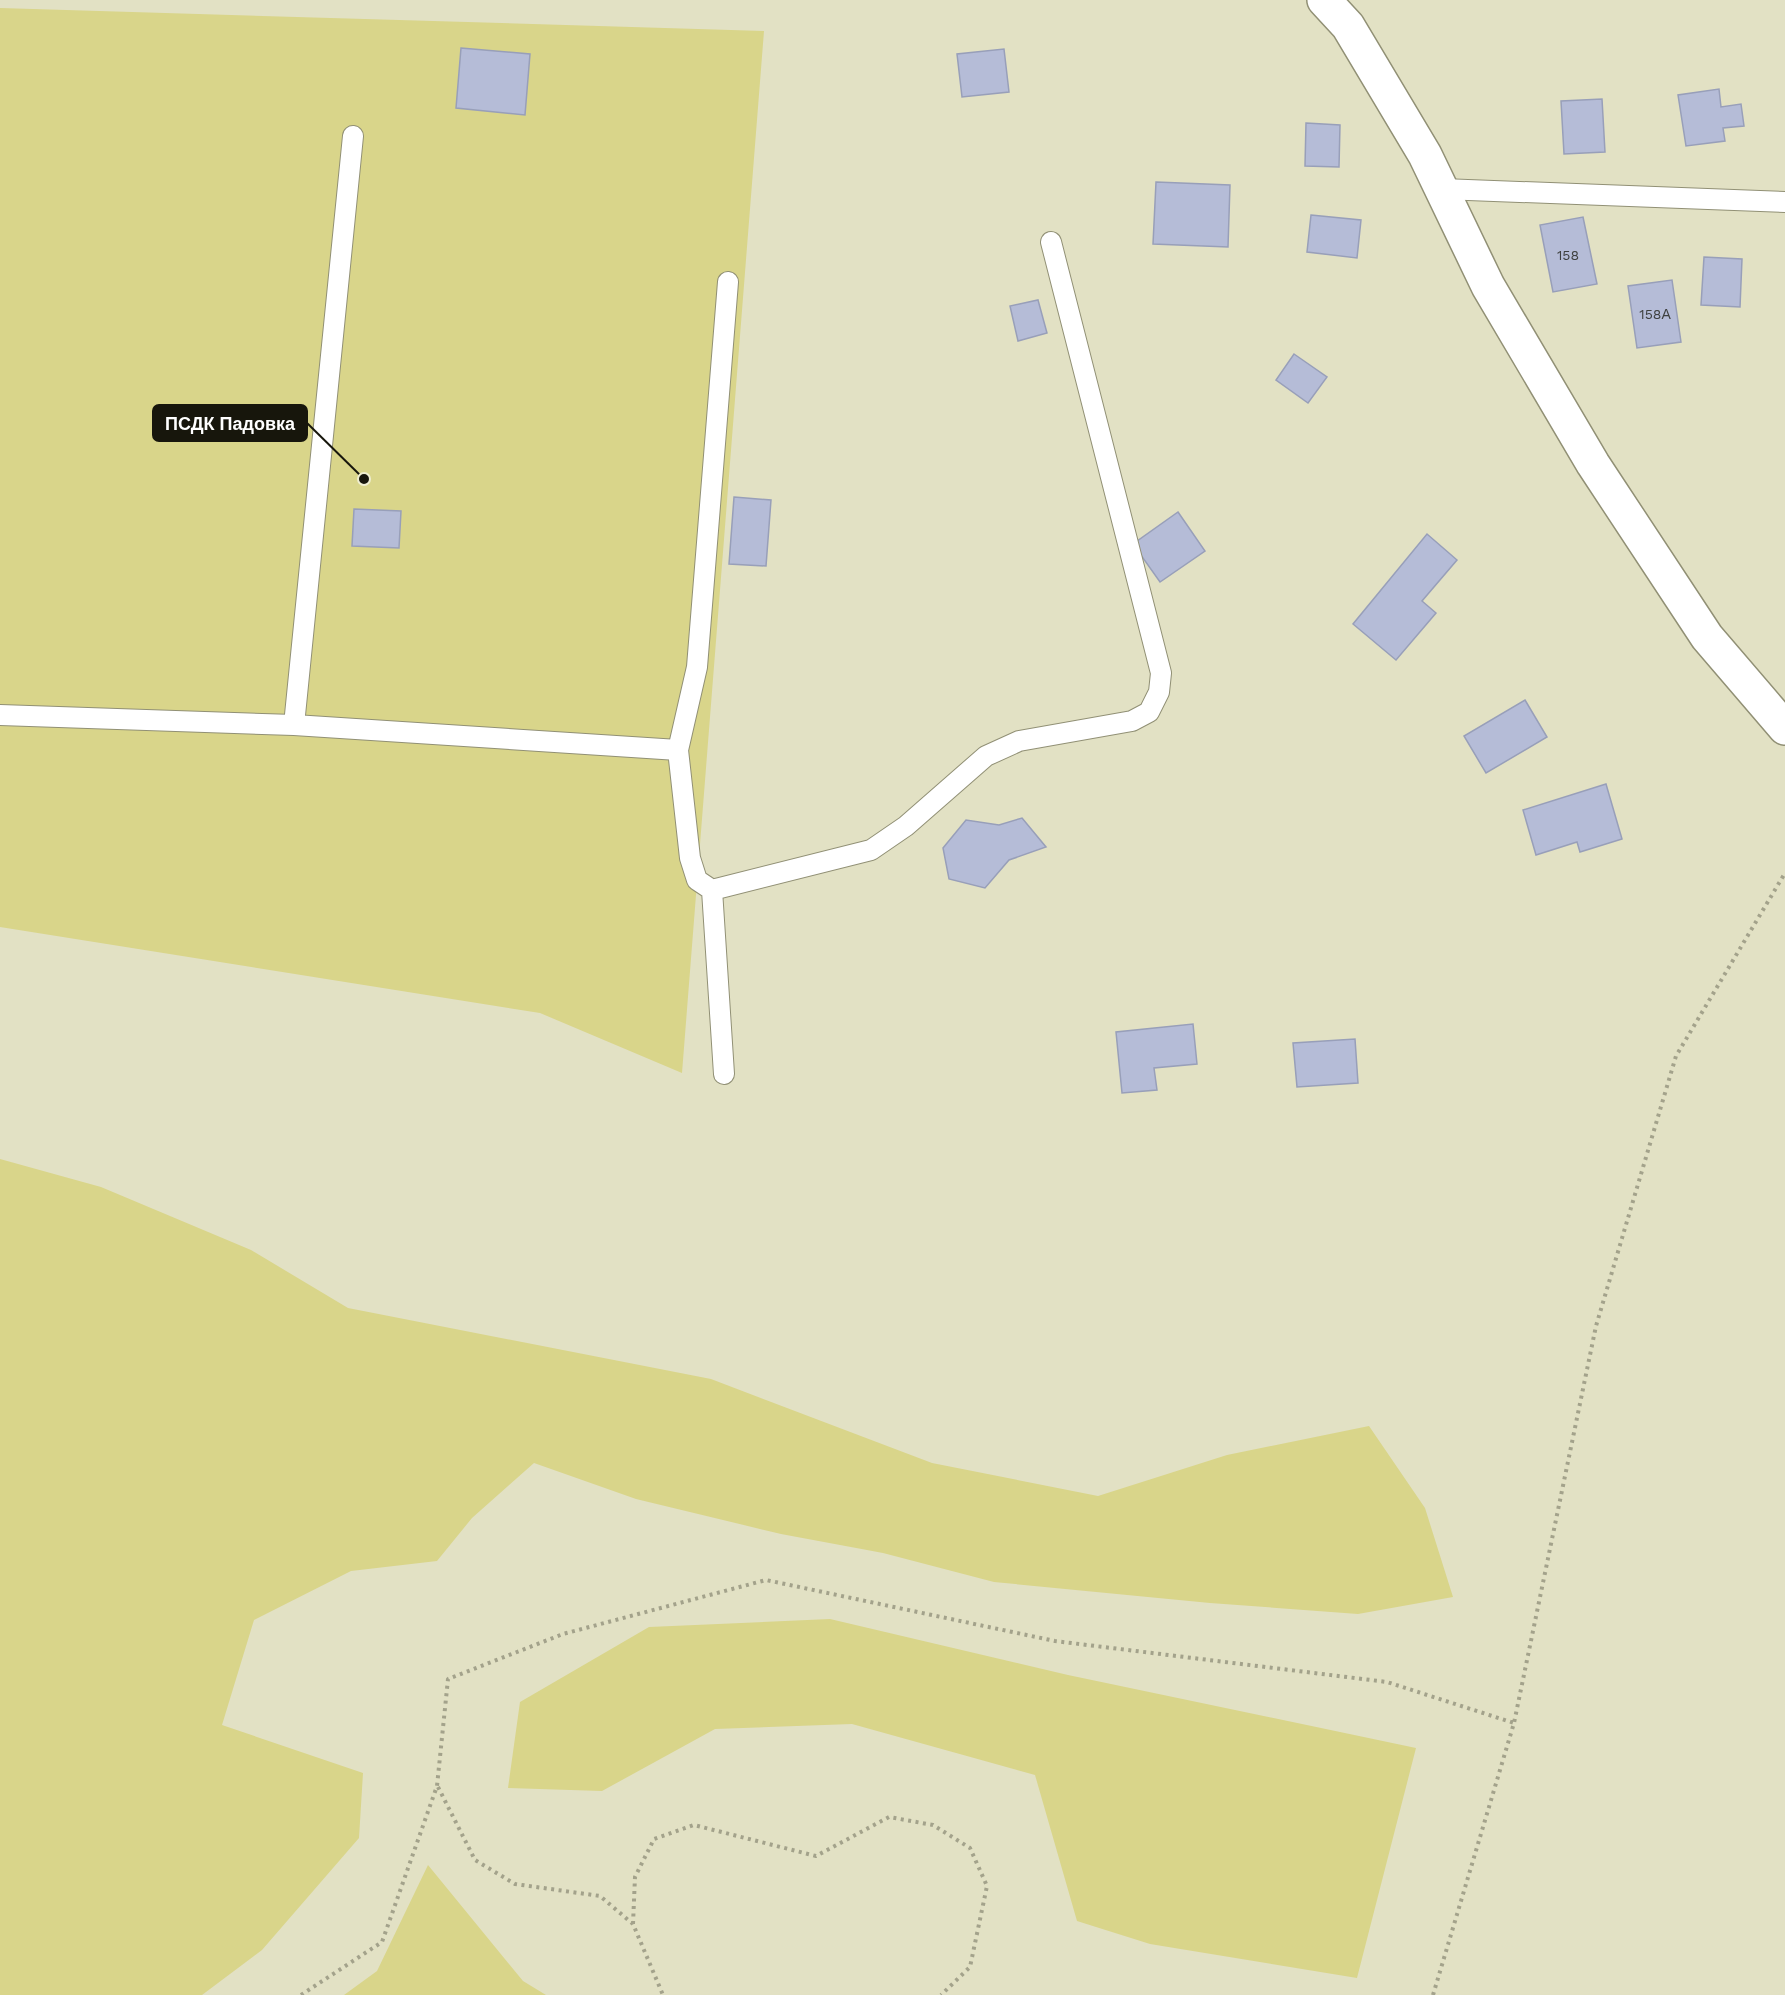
<svg xmlns="http://www.w3.org/2000/svg" width="1785" height="1995" viewBox="0 0 1785 1995" font-family="'Work Sans',sans-serif">
<style>
.green{fill:#d9d58a}
.building{fill:#b5bcd7;stroke:#989fb9;stroke-width:1.5}
.lines{fill:none;stroke-linecap:round;stroke-linejoin:round}
.service-casing{stroke:#919075;stroke-width:22}
.minor-casing{stroke:#919075;stroke-width:36}
.path{stroke:#a3a28b;stroke-width:4;stroke-dasharray:3 4.5;stroke-linecap:butt}
.service{stroke:#fff;stroke-width:20}
.minor{stroke:#fff;stroke-width:33}
.labels{text-anchor:middle;stroke-width:6;stroke-linejoin:round;paint-order:stroke}
.number-label{font-size:14px;fill:#3e403f}
.leader{fill:none;stroke:#17160c;stroke-width:2}
.callout-dot{fill:#17160c;stroke:#efeed1;stroke-width:2}
.callout{fill:#17160c;stroke:#17160c;stroke-width:2}
.callout-label{font-size:18px;text-anchor:middle;font-weight:bold;fill:#fff}
</style>
<rect width="100%" height="100%" fill="#e2e1c4"/>
<path class="green" d="M0 8 764 31 682 1073 540 1013 0 927Z
M0 1159 101 1187 251 1250 348 1308 711 1379 932 1463 1098 1496 1227 1455 1369 1426 1425 1508 1453 1597 1358 1614 1210 1603 994 1582 883 1553 781 1534 636 1499 534 1463 472 1518 437 1561 351 1571 254 1620 222 1725 363 1773 359 1838 262 1950 202 1995H0Z
M830 1619 1068 1675 1416 1748 1357 1978 1150 1944 1077 1921 1035 1775 852 1724 715 1729 602 1791 508 1788 520 1702 649 1627Z
M428 1865 523 1981 546 1995H344L377 1971Z"/>
<path class="building" d="M461 48 530 54 525 115 456 108Z
M1004 49 1009 92 962 97 957 54Z
M1719 89 1721 107 1741 104 1744 126 1723 128 1725 141 1686 146 1678 95Z
M1602 99 1605 152 1564 154 1561 101Z
M1306 123 1340 125 1339 167 1305 166Z
M1156 182 1230 185 1228 247 1153 244Z
M1311 215 1361 220 1357 258 1307 252Z
M1583 217 1597 284 1553 292 1540 225Z
M1704 257 1742 259 1740 307 1701 305Z
M1672 280 1681 342 1637 348 1628 286Z
M1038 300 1047 333 1018 341 1010 306Z
M1294 354 1327 377 1308 403 1276 380Z
M734 497 771 500 766 566 729 564Z
M354 509 401 511 399 548 352 546Z
M1178 512 1205 551 1160 582 1133 544Z
M1427 534 1457 560 1422 601 1436 613 1396 660 1353 624Z
M1525 700 1547 737 1486 773 1464 736Z
M1606 784 1622 839 1580 852 1577 842 1536 855 1523 810Z
M1022 818 1046 847 1009 860 985 888 949 879 943 848 966 820 999 825Z
M1193 1024 1197 1064 1154 1068 1157 1090 1122 1093 1116 1032Z
M1355 1039 1358 1083 1297 1087 1293 1043Z"/>
<g class="lines">
<g class="service-casing">
<path id="service" d="M1442 189 1785 202
M0 715 294 725 678 750 697 667 728 282
M294 725 353 136
M678 750 690 858 697 880 712 890 871 850 906 826 986 756 1019 741 1132 721 1149 712 1159 692 1161 673 1051 242
M712 890 724 1074"/>
</g>
<g class="minor-casing">
<path id="minor" d="M1324 0 1348 26 1425 155 1488 286 1593 464 1707 637 1785 728"/>
</g>
<path class="path" d="M438 1787 475 1860 515 1884 600 1896 633 1924 663 1995
M633 1924 635 1877 654 1839 694 1825 816 1856 889 1817 933 1825 970 1848 987 1886 970 1967 941 1995
M301 1995 382 1942 437 1786 448 1679 563 1634 766 1580 1055 1641 1387 1682 1514 1723
M1433 1995 1514 1723 1596 1326 1676 1056 1785 873"/>
<use href="#service" class="service"/>
<use href="#minor" class="minor"/>
</g>
<g class="labels">
<g class="number-label">
<text x="1568" y="260">158</text>
<text x="1655" y="319">158А</text>
</g>
</g>
<path class="leader" d="M364 479L307 423"/>
<circle class="callout-dot" cx="364" cy="479" r="6"/>
<rect class="callout" x="153" y="405" width="154" height="36" rx="6"/>
<g class="callout-label">
<text x="230" y="430">ПСДК Падовка</text>
</g>
</svg>
